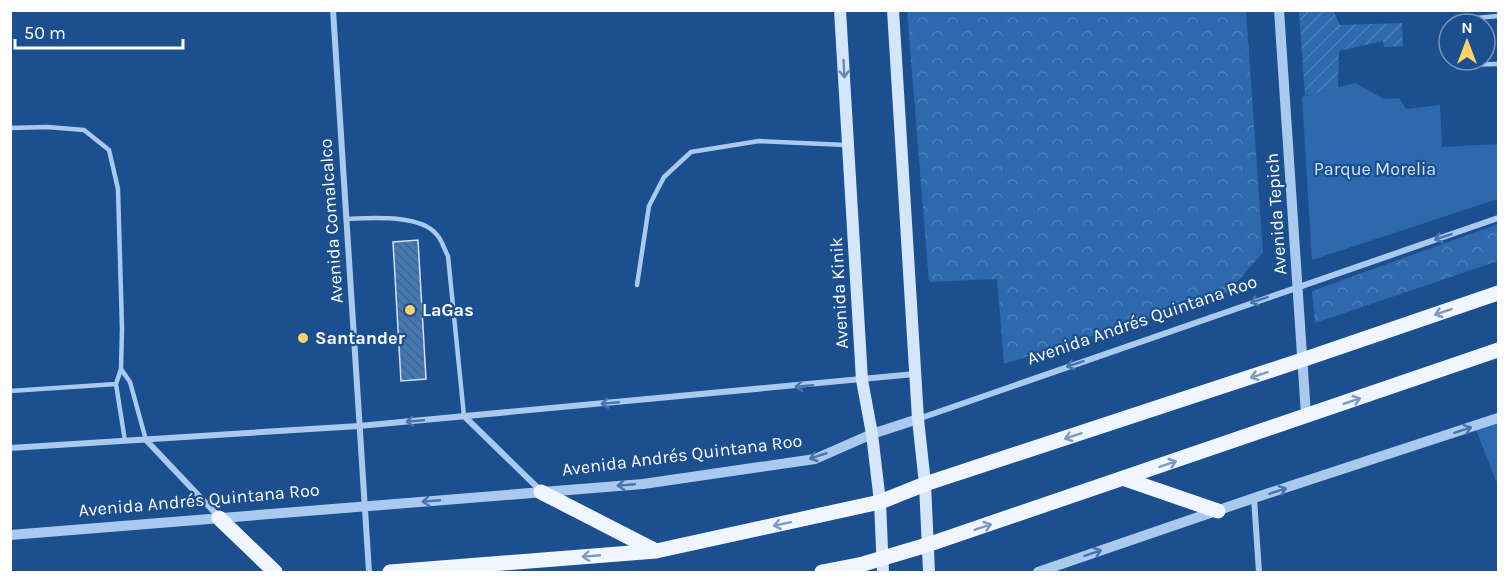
<svg xmlns="http://www.w3.org/2000/svg" width="1509" height="583" viewBox="0 0 1509 583" font-family="Karla,sans-serif">
<style>
.forest{fill:url(#forest-crowns)}
.park{fill:#2e69ad}
.garden{fill:url(#garden-furrows)}
.building{fill:url(#building-back-hatch);stroke:#cfe3fa;stroke-width:1.5}
.lines{fill:none;stroke-linecap:round;stroke-linejoin:round}
.service{stroke:#a9c9ee;stroke-width:4.5}
.minor{stroke:#a9c9ee;stroke-width:6}
.tertiary{stroke:#a9c9ee;stroke-width:10}
.secondary{stroke:#d6e6fa;stroke-width:12}
.primary{stroke:#f0f6ff;stroke-width:15}
.oneway{stroke:#668bba}
.oneway2{stroke:#4674ac}
.oneway3{stroke:#7b9ac1}
.poi-dot{fill:#ffd166;stroke:#1b4f8f;stroke-width:2}
.labels{text-anchor:middle;stroke-width:4.5;stroke-linejoin:round;paint-order:stroke}
.park-label{font-size:18px;fill:#cfe3fa;stroke:#1b4f8f}
.street-label{font-size:18px;fill:#fff;stroke:#1b4f8f}
.poi-label{font-size:18px;font-weight:bold;fill:#fff;stroke:#1b4f8f;text-anchor:start}
</style>
<defs>
<pattern id="forest-crowns" width="20" height="18" patternUnits="userSpaceOnUse" patternTransform="scale(1.5)"><rect width="20" height="18" fill="#2e69ad"/><path d="M2 6a3 3 0 1 1 6 0M12 15a3 3 0 1 1 6 0" fill="none" stroke="#4d80b9"/></pattern>
<pattern id="garden-furrows" width="10" height="10" patternUnits="userSpaceOnUse" patternTransform="scale(1.5)"><rect width="10" height="10" fill="#2e69ad"/><path d="M-1 1l2-2M0 10L10 0M9 11l2-2" fill="none" stroke="#4d80b9"/></pattern>
<pattern id="building-back-hatch" width="6" height="6" patternUnits="userSpaceOnUse" patternTransform="scale(1.5)"><rect width="6" height="6" fill="#4478b7"/><path d="M-1 5l2 2M0 0l6 6M5-1l2 2" fill="none" stroke="#486282"/></pattern>
</defs>
<rect width="100%" height="100%" fill="#1b4f8f"/>
<path class="forest" d="M907 11H1246L1263 252 1229 292 1004 364 997 279 929 282Z
M1498 224V261L1315 323 1312 291Z"/>
<path class="park" d="M1355 83 1384 99 1399 98 1406 109 1440 105 1442 147 1498 144V199L1312 260 1302 97Z
M1498 423V486L1476 430Z"/>
<path class="garden" d="M1331 10 1334 12 1340 25 1402 23 1403 46 1384 47 1383 41 1339 51 1338 88 1305 96 1299 11Z"/>
<path class="building" d="M418 240 426 379 401 381 393 242Z"/>
<g class="lines">
<path class="service" d="M1454 24V20L1498 16
M1455 60 1456 65 1498 64
M10 128 47 127 84 130 109 150 118 189 122 329 121 369 116 384 125 441
M346 219C370 218 421 214 437 235 442 240 444 249 448 256L464 416
M637 285 649 206 664 177 691 152 759 141 846 145
M121 369 130 382 146 440
M10 391 116 384"/>
<path class="minor" d="M333 10 369 572
M464 416 541 491
M918 419 1498 218
M146 440 219 517
M10 448 359 426 915 374
M1254 498 1259 572"/>
<path class="tertiary" d="M1279 10 1306 415
M10 535 643 484 815 459 872 434 918 419
M1038 572 1254 498 1498 418"/>
<path class="secondary" d="M840 10 862 380 872 434 880 502 883 572
M893 10 918 419 925 484 929 572"/>
<path class="primary" d="M1125 479 1218 511
M541 492 656 551
M219 518 275 572
M390 572 656 551 880 502 925 484 1302 360 1498 293
M822 572 863 564 927 545 1498 350"/>
</g>
<defs><path id="oneway-shaft" d="M-6 0H5M1.5-3L5.5 0L1.5 3" fill="none" stroke-width="1.6" stroke-linecap="round" stroke-linejoin="round" transform="scale(1.5)"/></defs>
<use class="oneway" href="#oneway-shaft" transform="translate(844 69) rotate(87)"/>
<g class="oneway2">
<use href="#oneway-shaft" transform="translate(1443 237) rotate(161)"/>
<use href="#oneway-shaft" transform="translate(1259 300) rotate(161)"/>
<use href="#oneway-shaft" transform="translate(1075 364) rotate(161)"/>
<use href="#oneway-shaft" transform="translate(804 386) rotate(175)"/>
<use href="#oneway-shaft" transform="translate(610 403) rotate(175)"/>
<use href="#oneway-shaft" transform="translate(415 421) rotate(175)"/>
<use href="#oneway-shaft" transform="translate(1463 430) rotate(-18)"/>
<use href="#oneway-shaft" transform="translate(818 456) rotate(161)"/>
<use href="#oneway-shaft" transform="translate(626 485) rotate(175)"/>
<use href="#oneway-shaft" transform="translate(1278 491) rotate(-18)"/>
<use href="#oneway-shaft" transform="translate(431 501) rotate(175)"/>
<use href="#oneway-shaft" transform="translate(1093 553) rotate(-19)"/>
</g>
<g class="oneway3">
<use href="#oneway-shaft" transform="translate(1443 312) rotate(161)"/>
<use href="#oneway-shaft" transform="translate(1259 375) rotate(162)"/>
<use href="#oneway-shaft" transform="translate(1352 401) rotate(-19)"/>
<use href="#oneway-shaft" transform="translate(1073 436) rotate(162)"/>
<use href="#oneway-shaft" transform="translate(1168 464) rotate(-19)"/>
<use href="#oneway-shaft" transform="translate(782 524) rotate(168)"/>
<use href="#oneway-shaft" transform="translate(983 527) rotate(-19)"/>
<use href="#oneway-shaft" transform="translate(591 556) rotate(175)"/>
</g>
<g class="poi-dot">
<circle cx="410" cy="310" r="6"/>
<circle cx="303" cy="338" r="6"/>
</g>
<g class="labels">
<g class="park-label">
<text x="1375" y="175">Parque Morelia</text>
</g>
<g class="street-label">
<text transform="translate(1276 214) rotate(-94)" y="6">Avenida Tepich</text>
<text transform="translate(331 221) rotate(-94)" y="6">Avenida Comalcalco</text>
<text transform="translate(839 293) rotate(-93)" y="6">Avenida Kinik</text>
<text transform="translate(1142 320) rotate(-19)" y="6">Avenida Andrés Quintana Roo</text>
<text transform="translate(682 455) rotate(-7)" y="6">Avenida Andrés Quintana Roo</text>
<text transform="translate(199 500) rotate(-5)" y="6">Avenida Andrés Quintana Roo</text>
</g>
<g class="poi-label">
<text x="422" y="316">LaGas</text>
<text x="315" y="344">Santander</text>
</g>
</g>
<rect width="1509" height="583" fill="none" stroke="#ffffff" stroke-width="24"/>
<g transform="translate(1467 42)"><circle r="28" fill="#1b4f8f" stroke="#7695bc" stroke-width="1.5"/>
<path d="M0-4.5L10 22L0 15L-10 22Z" fill="#ffd166"/>
<text y="-9" font-size="16" font-weight="bold" text-anchor="middle" fill="#ffffff">N</text>
</g>
<path d="M15 39v9h168v-9" fill="none" stroke="#ffffff" stroke-width="3"/>
<text x="24" y="39" font-size="18" fill="#ffffff" stroke="#1b4f8f" stroke-width="4.5" paint-order="stroke">50 m</text>
</svg>
